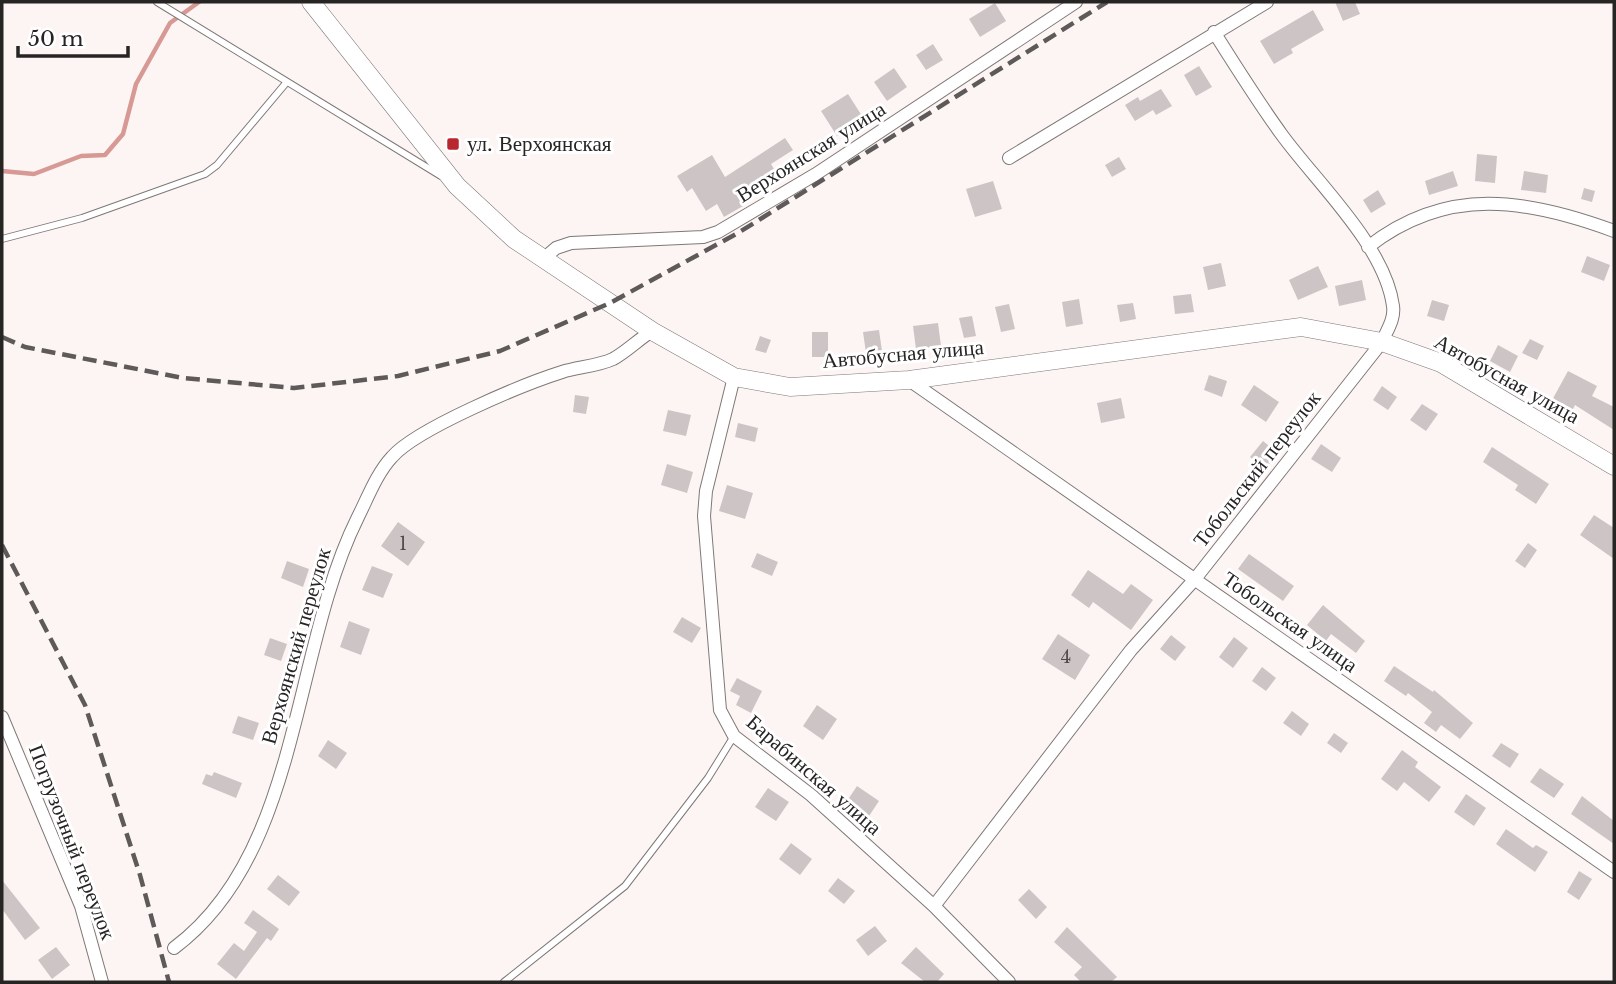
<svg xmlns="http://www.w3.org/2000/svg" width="1616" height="984" viewBox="0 0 1616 984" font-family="'Libre Baskerville',serif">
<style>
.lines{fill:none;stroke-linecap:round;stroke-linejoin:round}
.stream{stroke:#d79994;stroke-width:4.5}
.building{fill:#cdc5c5}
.lane-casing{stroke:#7e7877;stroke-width:8}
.street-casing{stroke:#7e7877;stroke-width:14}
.secondary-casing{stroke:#7e7877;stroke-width:19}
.lane{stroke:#fff;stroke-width:6}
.street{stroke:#fff;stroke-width:12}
.secondary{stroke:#fff;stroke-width:18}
.rail{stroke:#5e5a5a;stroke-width:4.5;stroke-dasharray:14 7;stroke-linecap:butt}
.poi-dot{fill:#b8272f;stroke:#fff;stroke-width:2.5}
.labels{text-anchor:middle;stroke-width:6;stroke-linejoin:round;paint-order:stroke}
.number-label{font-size:18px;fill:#504c4c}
.poi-label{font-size:21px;fill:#272424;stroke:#fff;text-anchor:start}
.street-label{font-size:21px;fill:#272424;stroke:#fff}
</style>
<rect width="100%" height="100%" fill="#fdf5f4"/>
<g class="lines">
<path class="stream" d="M2 171 34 174 81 156 105 155 123 134 136 84 170 23 199 2"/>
</g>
<path class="building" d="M1335 2H1355L1360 14 1343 21Z
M995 3 1006 21 980 37 969 19Z
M1313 10 1324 30 1291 49 1293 53 1274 64 1260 41Z
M933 44 943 60 926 70 916 55Z
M1199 66 1212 87 1196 96 1184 75Z
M894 68 907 87 887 101 874 82Z
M1161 89 1172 106 1156 115 1153 110 1135 121 1125 105 1138 97 1140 101Z
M848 94 864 119 837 136 821 111Z
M785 138 793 150 771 164 774 169 737 195 743 206 724 217 717 204 706 211 692 188 687 192 677 176 712 155 725 177Z
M1477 154 1497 156 1495 183 1475 181Z
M1119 157 1126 169 1112 177 1105 165Z
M1453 171 1458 186 1429 195 1425 181Z
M1524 171 1548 175 1546 193 1521 190Z
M993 181 1002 209 975 217 966 189Z
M1584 188 1595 191 1592 202 1581 199Z
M1378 190 1386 204 1371 213 1363 200Z
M1587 256 1610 265 1604 281 1581 272Z
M1221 263 1226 286 1208 290 1203 267Z
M1318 266 1328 287 1298 300 1289 280Z
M1362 280 1366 300 1339 306 1335 286Z
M1191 294 1194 312 1175 314 1173 296Z
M1079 299 1083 324 1066 327 1062 302Z
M1432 300 1449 305 1444 321 1427 316Z
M1133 303 1136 319 1120 322 1117 305Z
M1009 304 1015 329 1001 332 995 307Z
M972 316 976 336 964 338 959 318Z
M938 323 941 346 916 349 913 326Z
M879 330 882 351 866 353 863 332Z
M812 332H828V357H812Z
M760 336 771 340 766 353 755 350Z
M1530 339 1544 346 1537 360 1522 353Z
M1498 345 1518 356 1510 372 1490 361Z
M1568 371 1597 386 1592 396 1614 407V430L1575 405 1571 413 1551 402Z
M1209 375 1227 381 1222 397 1204 390Z
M1254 385 1279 402 1266 422 1241 405Z
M1382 386 1397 397 1388 410 1373 400Z
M575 395 589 397 586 414 573 412Z
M1121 398 1125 418 1101 423 1097 403Z
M1422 404 1438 414 1426 431 1410 420Z
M668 410 691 415 686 436 663 431Z
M738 423 758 428 755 442 735 437Z
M1263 441 1278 453 1265 469 1250 457Z
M1321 444 1341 458 1332 472 1311 459Z
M1492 447 1549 484 1536 504 1515 490 1518 485 1483 462Z
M667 464 693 472 687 493 661 485Z
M727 485 753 493 745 519 719 511Z
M1594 515 1614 528V559L1580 535Z
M398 522 425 542 408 566 381 546Z
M1528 543 1537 550 1525 568 1515 561Z
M757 553 778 562 772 576 751 567Z
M1249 554 1294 586 1283 601 1238 569Z
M287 561 309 569 303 587 281 578Z
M372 566 393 574 383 598 362 590Z
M1088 570 1123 594 1131 584 1153 600 1131 630 1093 602 1089 608 1071 595Z
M1323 605 1365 641 1356 653 1331 634 1326 641 1307 625Z
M682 617 701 628 692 643 673 632Z
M349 621 370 629 361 655 340 647Z
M1058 634 1090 655 1075 680 1042 659Z
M1171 635 1186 647 1175 661 1160 649Z
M1234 637 1248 648 1233 668 1219 657Z
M270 638 287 644 281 661 264 655Z
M1394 666 1433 692 1434 690 1473 723 1460 739 1441 725 1436 732 1424 723 1432 712 1408 693 1406 696 1384 681Z
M1262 667 1276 678 1266 691 1252 681Z
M737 678 762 691 751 713 736 705 740 696 730 691Z
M817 705 837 719 823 740 803 726Z
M1292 711 1309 724 1301 736 1283 723Z
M238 716 259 723 253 740 232 733Z
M1334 733 1348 743 1341 753 1327 743Z
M328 740 347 753 336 769 318 756Z
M1501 743 1519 754 1510 768 1492 756Z
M1402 750 1418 762 1415 767 1441 787 1429 802 1404 782 1397 791 1381 779Z
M1540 768 1564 784 1554 798 1530 782Z
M214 772 242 783 236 798 202 784 206 774 212 776Z
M857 786 879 801 869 816 847 801Z
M768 788 789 802 776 821 755 807Z
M1466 794 1486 808 1474 826 1454 812Z
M1582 796 1614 821V844L1571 814Z
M1506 829 1533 848 1536 845 1548 852 1535 872 1496 844Z
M791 843 812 859 800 875 779 859Z
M1579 871 1592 879 1579 900 1567 892Z
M278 875 300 892 289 906 267 889Z
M838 878 855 891 844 904 828 891Z
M2 880 40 928 25 940 2 909Z
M1029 889 1047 907 1036 919 1018 900Z
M253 910 279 929 271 941 267 938 236 979 217 964 234 943 244 951 257 932 244 923Z
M875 926 887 941 868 956 856 940Z
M1067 927 1117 977 1111 982H1081L1074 975 1082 967 1054 942Z
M56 947 70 965 52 979 38 960Z
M916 947 944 974 937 982H925L901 963Z"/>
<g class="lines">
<g class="lane-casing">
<path id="lane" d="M157 2 441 176
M2 239 82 218 205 174 217 165 286 83
M504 982 625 886 708 778 734 736"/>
</g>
<g class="street-casing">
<path id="street" d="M1009 158 1267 2
M1368 247C1447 185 1527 199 1614 231
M542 260 556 248 571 243 703 237 718 232 816 174 1076 2
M734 377 706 491 704 516 720 710 734 736 811 795 934 906 1009 982
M909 380 1614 872
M2 717 81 906 102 982
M934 906 1131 650 1195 579 1382 342C1387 330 1395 319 1393 306 1385 246 1317 183 1282 135 1258 102 1236 67 1214 32
M174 948C301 854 291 651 358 517 368 497 377 473 392 457 416 429 524 384 562 372 578 367 598 366 613 359 626 352 639 339 652 331"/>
</g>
<g class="secondary-casing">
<path id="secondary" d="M311 2 457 186 514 239 652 331 734 377 790 387 909 380 1301 327 1382 342 1441 363 1614 466"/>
</g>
<use href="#lane" class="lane"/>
<use href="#street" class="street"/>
<use href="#secondary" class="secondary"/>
<path class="rail" d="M2 337 25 347 183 378 294 388 398 376 500 351 610 303 738 233 1107 2
M2 545 85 705 140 875 169 982"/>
</g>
<rect class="poi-dot" x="446" y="137" width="14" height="14" rx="3.5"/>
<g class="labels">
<g class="number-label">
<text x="403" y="550">1</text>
<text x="1066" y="663">4</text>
</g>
<g class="poi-label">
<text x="467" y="151">ул. Верхоянская</text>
</g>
<g class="street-label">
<text transform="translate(811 152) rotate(-32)" y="7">Верхоянская улица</text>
<text transform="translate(903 354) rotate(-5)" y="7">Автобусная улица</text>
<text transform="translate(1507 379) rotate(29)" y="7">Автобусная улица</text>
<text transform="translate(1257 469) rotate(-52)" y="7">Тобольский переулок</text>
<text transform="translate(1290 622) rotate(35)" y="7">Тобольская улица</text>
<text transform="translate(296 646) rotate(-74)" y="7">Верхоянский переулок</text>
<text transform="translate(814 775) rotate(41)" y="7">Барабинская улица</text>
<text transform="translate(72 842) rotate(69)" y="7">Погрузочный переулок</text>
</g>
</g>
<rect width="1616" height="984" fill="none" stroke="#272424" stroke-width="7"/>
<path d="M18 46v10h110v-10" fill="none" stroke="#272424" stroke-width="3.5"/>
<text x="28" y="46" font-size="21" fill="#272424" stroke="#ffffff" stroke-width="5" paint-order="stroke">50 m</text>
</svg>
